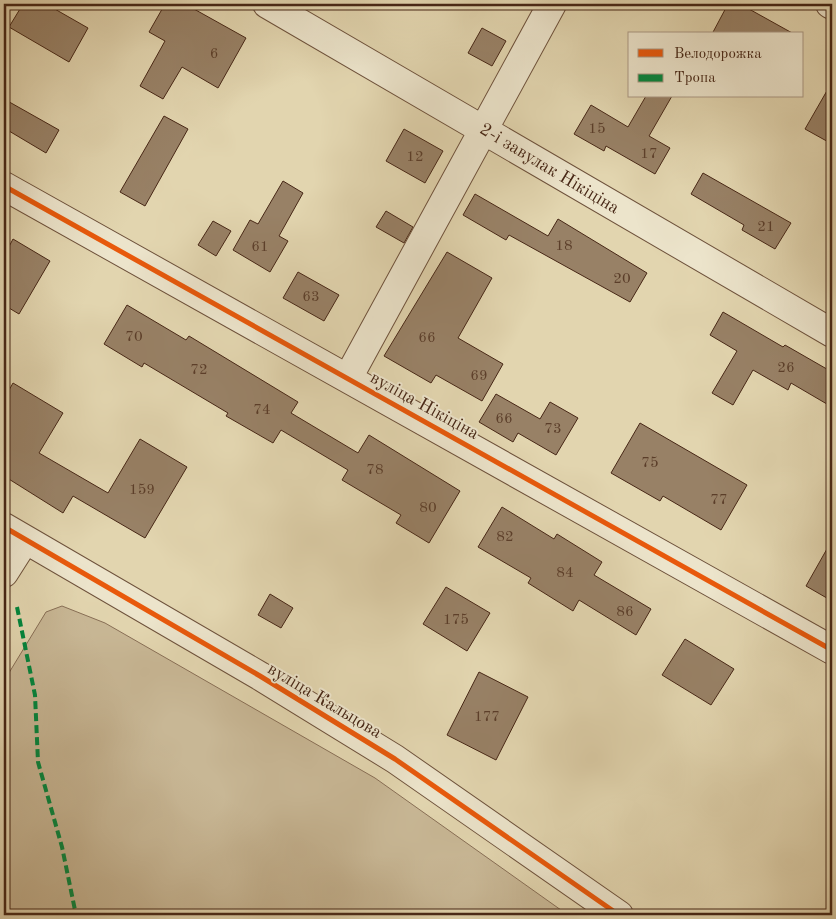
<svg xmlns="http://www.w3.org/2000/svg" width="836" height="919" viewBox="0 0 836 919" font-family="'Old Standard TT',serif">
<style>
.green{fill:#c8b795;stroke:#886f56}
.building{fill:#988166;stroke:#472716}
.lines{fill:none;stroke-linecap:round;stroke-linejoin:round}
.street-casing{stroke:#6e523c;stroke-width:30}
.street{stroke:#ece4cb;stroke-width:28}
.quiet{stroke:#00873e;stroke-width:4;stroke-dasharray:8 4;stroke-linecap:butt}
.cycleway-casing{stroke:#ece4cb;stroke-width:8}
.cycleway{stroke:#e8590c;stroke-width:5}
.labels{text-anchor:middle;stroke-width:4;stroke-linejoin:round;paint-order:stroke}
.number-label{font-size:15px;fill:#5b3e2a}
.street-label{font-size:18px;fill:#472716;stroke:#ece4cb}
</style>
<rect width="100%" height="100%" fill="#e2d5af"/>
<filter id="stains"><feTurbulence type="fractalNoise" baseFrequency=".004" numOctaves="4"/><feColorMatrix values="0 0 0 0 .2 0 0 0 0 .09 0 0 0 0 .02 0 0 0 .5 -.17"/></filter>
<radialGradient id="worn" r=".72"><stop offset=".6" stop-color="#630" stop-opacity="0"/><stop offset="1" stop-color="#630" stop-opacity=".3"/></radialGradient>
<path class="green" d="M62 606 105 623 375 778 568 915H4V681L46 612Z"/>
<path class="building" d="M23 4H46L88 28 69 62 9 27Z
M165 4H185L246 38 218 88 182 67 163 99 140 86 165 41 149 32Z
M728 4H740L794 34H712Z
M482 28 506 41 492 66 468 53Z
M832 82V144L805 129Z
M646 96H672L649 136 670 148 655 174 606 146 604 151 574 134 591 105 628 127Z
M4 99 59 130 46 153 4 128Z
M164 116 188 129 145 206 120 192Z
M404 129 443 151 425 183 386 161Z
M703 173 791 223 775 249 742 230 744 225 691 194Z
M283 181 303 193 279 236 288 241 270 272 233 250 250 220 258 224Z
M475 194 548 236 558 219 647 273 630 302 509 235 506 240 463 215Z
M386 211 413 227 404 243 376 227Z
M213 221 231 231 216 256 198 245Z
M13 239 50 261 19 314 4 305V256Z
M447 252 492 278 458 338 503 364 482 401 436 375 431 383 384 356Z
M298 272 339 295 324 321 283 298Z
M127 305 186 340 189 336 298 402 291 413 358 453 369 435 460 491 429 543 396 523 401 515 342 480 348 470 281 430 273 443 226 416 228 413 144 363 142 367 104 344Z
M723 312 783 347 785 345 832 372V407L791 383 788 390 753 370 733 405 712 393 737 351 710 335Z
M13 383 63 413 39 453 108 493 140 439 187 467 145 538 73 496 63 513 4 476V399Z
M496 394 540 419 550 402 578 418 556 455 518 433 513 442 479 422Z
M640 423 747 485 721 530 663 496 660 501 611 473Z
M502 507 554 539 557 534 602 562 594 575 651 609 636 635 579 600 573 611 528 583 531 578 478 547Z
M832 540V601L806 586Z
M446 587 490 613 467 651 423 624Z
M270 594 293 608 281 628 258 615Z
M685 639 734 669 711 705 662 675Z
M479 672 528 697 496 760 447 735Z"/>
<g class="lines">
<g class="street-casing">
<path id="street" d="M267 4C456 112 643 225 832 333
M830 4 832 5
M4 186 832 650
M348 378 552 4
M4 527 260 676 395 759 619 915
M4 573 25 540"/>
</g>
<use href="#street" class="street"/>
<path class="quiet" d="M17 607 35 695 38 762 62 847 76 915"/>
<g class="cycleway-casing">
<path id="cycleway" d="M4 186 832 650
M4 527 260 676 395 759 619 915"/>
</g>
<use href="#cycleway" class="cycleway"/>
</g>
<g class="labels">
<g class="number-label">
<text x="214" y="58">6</text>
<text x="597" y="133">15</text>
<text x="649" y="158">17</text>
<text x="415" y="161">12</text>
<text x="766" y="231">21</text>
<text x="564" y="250">18</text>
<text x="260" y="251">61</text>
<text x="622" y="283">20</text>
<text x="311" y="301">63</text>
<text x="134" y="341">70</text>
<text x="427" y="342">66</text>
<text x="786" y="372">26</text>
<text x="199" y="374">72</text>
<text x="479" y="380">69</text>
<text x="262" y="414">74</text>
<text x="504" y="423">66</text>
<text x="553" y="433">73</text>
<text x="650" y="467">75</text>
<text x="375" y="474">78</text>
<text x="142" y="494">159</text>
<text x="719" y="504">77</text>
<text x="428" y="512">80</text>
<text x="505" y="541">82</text>
<text x="565" y="577">84</text>
<text x="625" y="616">86</text>
<text x="456" y="624">175</text>
<text x="487" y="721">177</text>
</g>
<g class="street-label">
<text transform="translate(550 168) rotate(31)" y="6">2-і завулак Нікіціна</text>
<text transform="translate(425 405) rotate(29)" y="6">вуліца Нікіціна</text>
<text transform="translate(325 700) rotate(31)" y="6">вуліца Кальцова</text>
</g>
</g>
<rect width="836" height="919" fill="none" stroke="#e2d5af" stroke-width="20"/>
<rect x="5" y="5" width="826" height="909" fill="none" stroke="#472716" stroke-width="2.5"/>
<rect x="10" y="10" width="816" height="899" fill="none" stroke="#472716"/>
<rect x="628" y="32" width="175" height="65" fill="#ece4cb" stroke="#aa9883"/>
<rect x="638" y="49" width="25" height="8" fill="#e8590c" stroke="#aa9883"/>
<text x="674" y="58" font-size="15" fill="#472716">Велодорожка</text>
<rect x="638" y="74" width="25" height="8" fill="#00873e" stroke="#aa9883"/>
<text x="674" y="82" font-size="15" fill="#472716">Тропа</text>
<rect width="100%" height="100%" filter="url(#stains)"/>
<rect width="100%" height="100%" fill="url(#worn)"/>
</svg>
